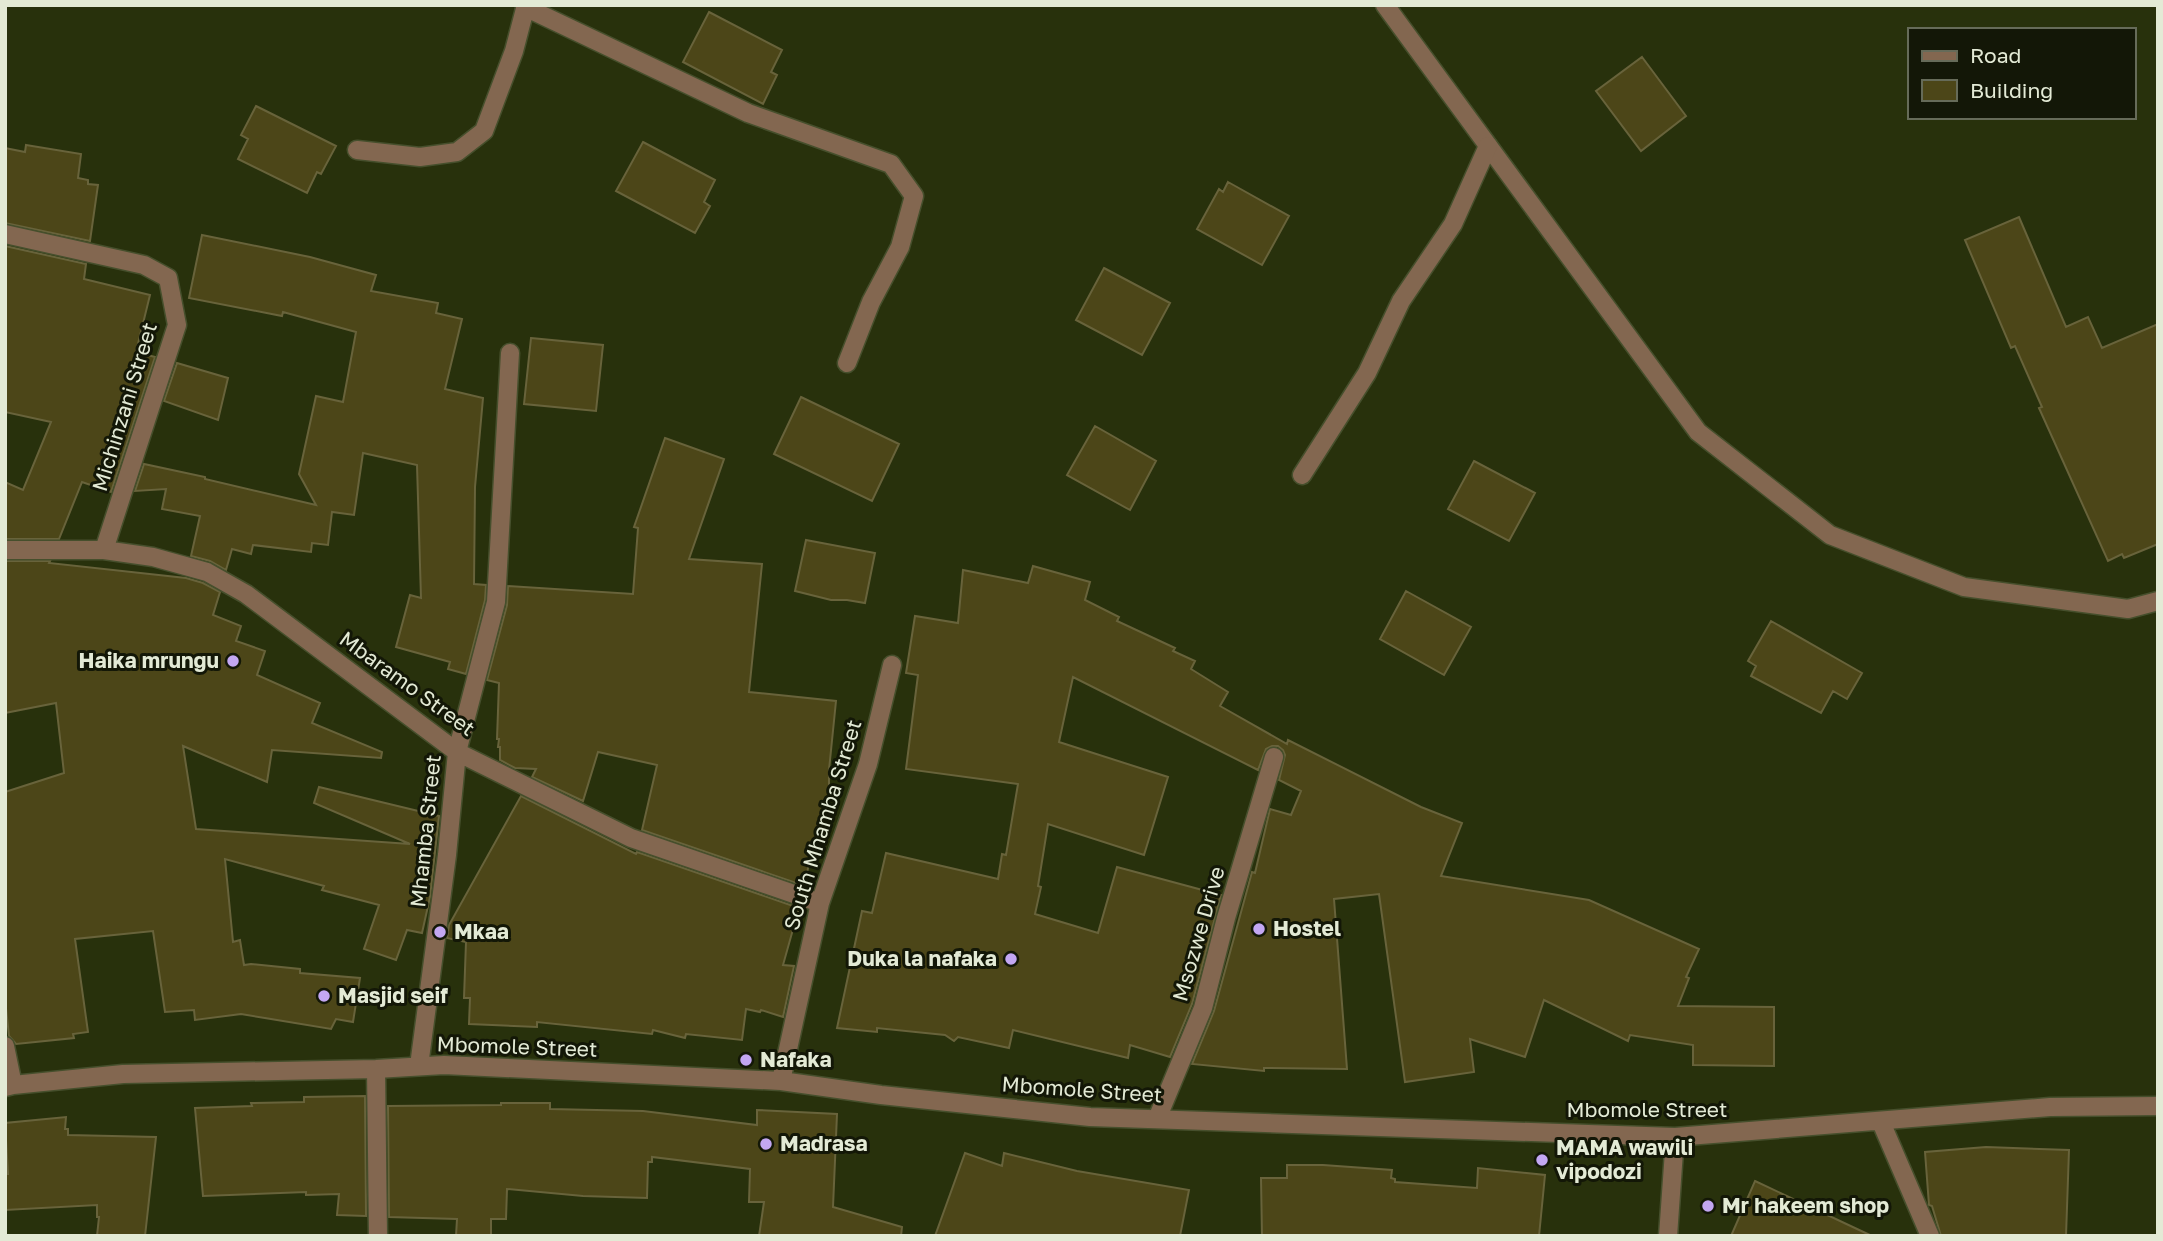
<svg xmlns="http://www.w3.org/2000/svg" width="2163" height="1241" viewBox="0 0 2163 1241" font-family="'Golos Text',sans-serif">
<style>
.building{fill:#4c4618;stroke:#68633b;stroke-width:2}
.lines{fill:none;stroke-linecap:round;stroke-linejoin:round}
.service-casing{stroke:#464f2c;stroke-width:21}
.minor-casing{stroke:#464f2c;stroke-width:21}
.service{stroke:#836750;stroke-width:18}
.minor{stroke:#836750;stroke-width:18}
.poi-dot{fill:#c3a7f2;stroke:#131707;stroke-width:2.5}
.labels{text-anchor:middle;stroke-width:6;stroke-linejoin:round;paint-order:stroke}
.street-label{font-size:21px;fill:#e3ead5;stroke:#131707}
.poi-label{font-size:21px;font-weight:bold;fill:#e3ead5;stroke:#131707;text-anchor:start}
</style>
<rect width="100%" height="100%" fill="#28310c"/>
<path class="building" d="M709 12 782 50 771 72 777 75 763 104 683 62Z
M1642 57 1686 116 1641 151 1596 91Z
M256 106 336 146 321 174 317 172 307 193 238 159 248 139 241 135Z
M643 142 715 180 704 202 710 206 695 233 616 191Z
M26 145 81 154 78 178 88 180V184L98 185 90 241 5 223V148L25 152Z
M1228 182 1289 216 1262 265 1197 229 1219 189 1223 192Z
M2019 217 2066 327 2088 317 2102 348 2158 324V544L2124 558 2122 554 2108 561 2039 408 2042 407 2015 346 2011 348 1965 240Z
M202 235 310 257 376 275 371 291 438 303 436 313 462 319 445 389 483 398 475 487 474 584 486 585 485 600 466 674 448 669 450 662 396 647 410 595 421 598 417 465 363 453 354 515 332 512 328 545 312 543 311 552 253 545 251 554 232 549 226 570 210 561 191 556 200 516 162 509 166 489 135 491 144 464 205 477V479L316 505 299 474 316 396 343 402 356 332 283 312 282 316 189 298Z
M5 246 86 264 84 279 150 295 136 352 155 357 111 492 82 482 59 539H5V482L23 490 51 422 5 412Z
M1104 268 1170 303 1142 355 1076 320Z
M531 338 603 345 596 411 524 404Z
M177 363 228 378 218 420 164 401Z
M801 397 899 444 872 501 774 454Z
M1095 426 1156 461 1130 510 1067 475Z
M665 438 724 459 689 559 762 564 749 692 836 701 829 770V801L820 845 812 844 805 886 642 830 657 765 598 752 583 801 532 777 536 769 515 768 500 760V747H498L499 739H497L499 683 487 680 507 605 508 586 633 594 638 528 634 527Z
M1474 461 1535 493 1509 541 1448 509Z
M806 540 875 553 865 603 847 600H831L795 591Z
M5 561H50L49 563 186 578 203 583 220 592 213 615 241 626 236 641 265 651 257 675 320 703 312 723 382 752 381 758 272 750 267 782 183 746 196 829 410 844 314 803 319 787 439 816 430 897 422 933 407 930 396 960 364 949 379 905 322 890 324 886 225 859 233 942 240 940 244 965 251 964 300 969V973L360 978 353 1022 336 1019 331 1029 241 1014 195 1020 194 1010 165 1012 153 931 75 939 88 1032 73 1034 74 1038 16 1044 9 1036 5 999V792L64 773 56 703 5 713Z
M1033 566 1090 582 1085 600 1119 617 1117 621 1175 648 1173 651 1195 661 1191 669 1228 692 1220 706 1287 744 1288 740 1421 807 1462 823 1441 876 1589 900 1699 949 1686 977 1689 978 1678 1006 1774 1007V1066L1693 1065V1045L1630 1035 1628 1041 1544 1000 1525 1057 1470 1039 1474 1072 1405 1082 1379 894 1334 899 1347 1069 1264 1068V1071L1192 1064 1214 1011 1252 872 1255 873 1270 809 1291 815 1301 791 1279 780 1285 755 1283 750 1278 746H1272L1266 749 1258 770 1073 677 1059 742 1168 777 1144 855 1048 824 1038 886 1041 887 1035 914 1098 933 1117 867 1221 895 1192 1004 1170 1057 1130 1045 1128 1058 1013 1030 1009 1048 958 1037 954 1041 945 1035 877 1028V1032L837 1028 862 911 872 913 886 853 998 879 1002 854 1006 855 1018 784 906 769 918 675 906 673 915 616 958 623 963 570 1028 583Z
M1406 591 1471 627 1444 675 1380 639Z
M1771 621 1862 673 1847 699 1833 691 1821 713 1751 676 1756 666 1748 661Z
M521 796 636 854 637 852 799 908 783 965 794 966 783 1017 761 1010 760 1012 746 1009 742 1040 686 1034 685 1038 653 1030 652 1034 537 1022V1027L469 1024 470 998H464L466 942 447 938 449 925Z
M365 1096 366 1216 337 1215 339 1194 306 1195V1192L203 1196 195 1108 252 1106 251 1103 304 1102V1097Z
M501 1103H550V1109L643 1111 757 1125V1110L837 1114 833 1207 902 1227 901 1236H759L764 1202H749L750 1169 652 1157V1162H648L647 1198 583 1196 507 1189 506 1219H491V1236H456L457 1219 389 1217 388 1106 501 1105Z
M66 1117 65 1129H68V1135L156 1137 145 1236H97L99 1217H97V1205L5 1210V1174H8L5 1123Z
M1986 1147 2069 1150 2066 1236H1941L1932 1206 1929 1205 1925 1152Z
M965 1153 1002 1166 1004 1153 1077 1171 1189 1190 1180 1236H935Z
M1287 1165H1323L1392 1170 1391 1178 1395 1179V1182L1477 1188 1478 1168 1545 1175 1539 1236H1262L1261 1178H1287Z
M1755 1181 1872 1236H1731Z"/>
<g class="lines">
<g class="service-casing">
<path id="service" d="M1385 5 1698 432 1830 535 1964 587 2128 609 2158 601"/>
</g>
<g class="minor-casing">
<path id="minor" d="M525 7 748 113 891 164 914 196 900 247 871 302 847 363
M357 150 420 157 457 152 484 131 514 51 526 5
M5 234 144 265 168 278 177 325 104 550
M1302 475 1367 373 1401 301 1453 224 1488 146
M5 550H104L153 557 207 572 246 594 457 752 631 838 820 903
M5 1046 13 1085
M419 1066 447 855 457 752 496 602 510 353
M376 1069 378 1236
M781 1081 820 903 868 764 892 665
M5 1087 13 1085 123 1074 376 1069 444 1065 781 1081 881 1095 1090 1117 1675 1137 2050 1107 2158 1106
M1157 1119 1203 1008 1226 918 1274 757
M1881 1122 1930 1236
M1668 1236 1675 1137"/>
</g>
<use href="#service" class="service"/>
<use href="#minor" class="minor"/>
</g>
<g class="poi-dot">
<circle cx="233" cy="661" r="7"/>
<circle cx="1259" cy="929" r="7"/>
<circle cx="440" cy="932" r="7"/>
<circle cx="1011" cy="959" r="7"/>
<circle cx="324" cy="996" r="7"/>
<circle cx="746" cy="1060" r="7"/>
<circle cx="766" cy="1144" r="7"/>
<circle cx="1542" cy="1160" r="7"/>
<circle cx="1708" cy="1206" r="7"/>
</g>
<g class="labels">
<g class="street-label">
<text transform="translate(125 407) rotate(-73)" y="7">Michinzani Street</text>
<text transform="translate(407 684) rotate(36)" y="7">Mbaramo Street</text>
<text transform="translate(823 825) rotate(-73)" y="7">South Mhamba Street</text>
<text transform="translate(426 831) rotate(-84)" y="7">Mhamba Street</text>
<text transform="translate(1199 934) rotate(-74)" y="7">Msozwe Drive</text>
<text transform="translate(517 1047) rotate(2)" y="7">Mbomole Street</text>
<text transform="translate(1082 1090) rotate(4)" y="7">Mbomole Street</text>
<text x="1647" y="1117">Mbomole Street</text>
</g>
<g class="poi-label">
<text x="219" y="668" text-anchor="end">Haika mrungu</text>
<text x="1273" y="936">Hostel</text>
<text x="454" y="939">Mkaa</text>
<text x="997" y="966" text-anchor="end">Duka la nafaka</text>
<text x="338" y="1003">Masjid seif</text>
<text x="760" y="1067">Nafaka</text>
<text x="780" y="1151">Madrasa</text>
<text x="1556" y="1155">MAMA wawili<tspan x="1556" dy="24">vipodozi</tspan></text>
<text x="1722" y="1213">Mr hakeem shop</text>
</g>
</g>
<rect width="2163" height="1241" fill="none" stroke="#e3ead5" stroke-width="14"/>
<rect x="1908" y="28" width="228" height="91" fill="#131707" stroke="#666b59" stroke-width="2"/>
<rect x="1922" y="51" width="35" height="10" fill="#836750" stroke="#666b59" stroke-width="2"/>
<text x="1970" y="63" font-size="21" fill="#e3ead5">Road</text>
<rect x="1922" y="80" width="35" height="21" fill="#4c4618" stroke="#666b59" stroke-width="2"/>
<text x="1970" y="98" font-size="21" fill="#e3ead5">Building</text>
</svg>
